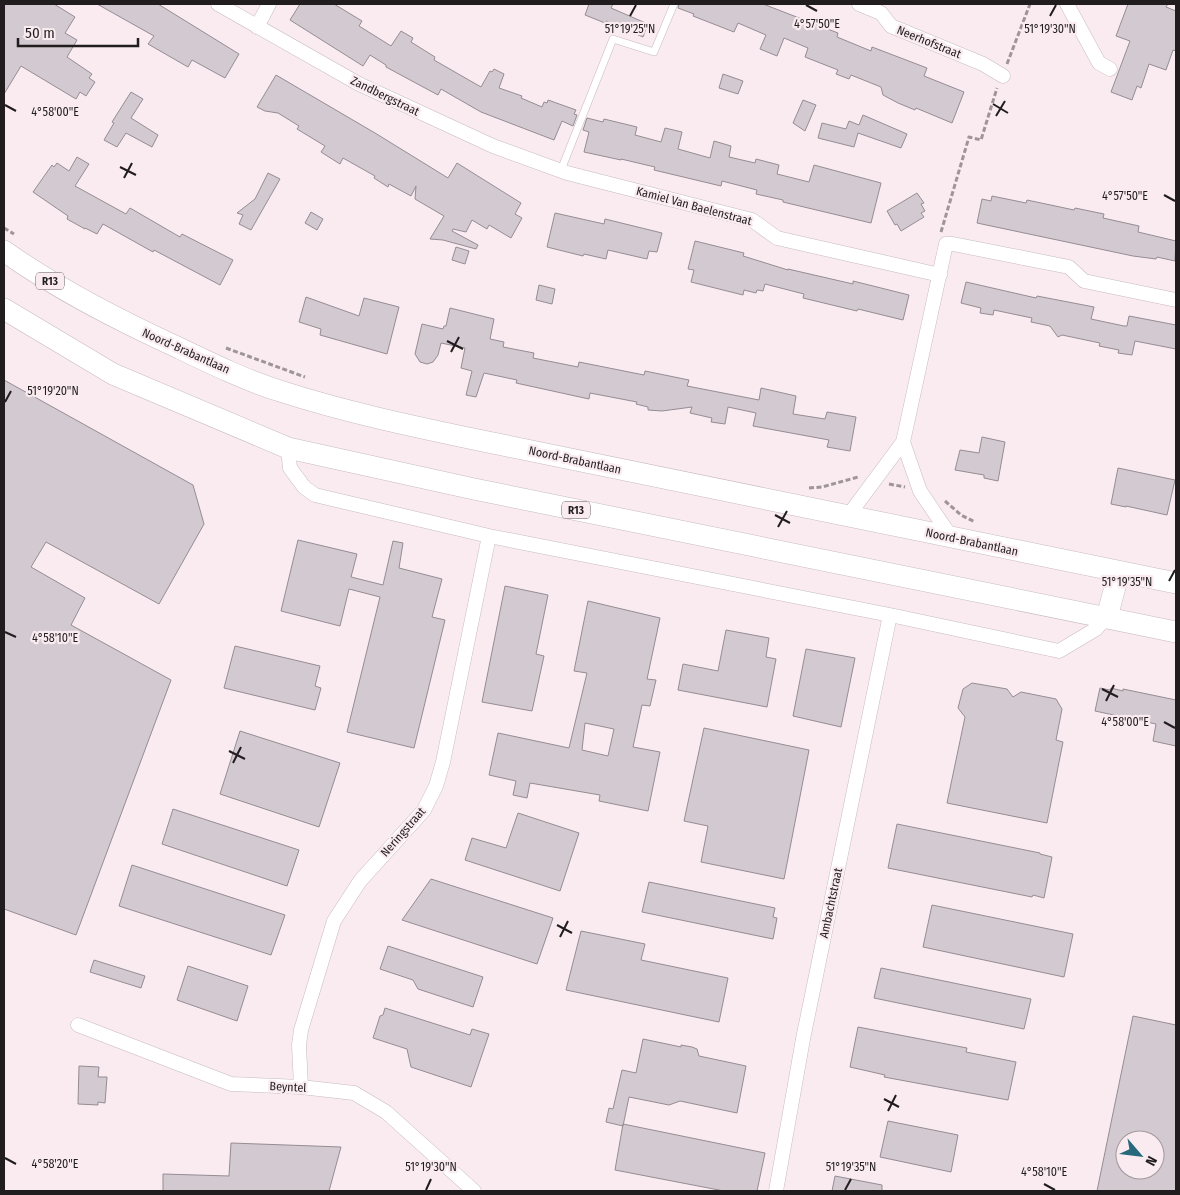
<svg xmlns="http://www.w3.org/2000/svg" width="1180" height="1195" viewBox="0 0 1180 1195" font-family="'Fira Sans Condensed',sans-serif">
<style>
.building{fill:#d3c9d1;stroke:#968c93;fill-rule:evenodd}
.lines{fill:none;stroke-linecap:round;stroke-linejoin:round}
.service-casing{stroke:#c8bbbe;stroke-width:8}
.minor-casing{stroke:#c8bbbe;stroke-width:15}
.primary-casing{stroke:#c8bbbe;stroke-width:22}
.path{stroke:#9f9598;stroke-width:3;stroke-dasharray:5 2.5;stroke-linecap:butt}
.service{stroke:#fff;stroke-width:7}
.minor{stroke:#fff;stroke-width:14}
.primary{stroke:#fff;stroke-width:21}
.ticks{fill:none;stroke:#211d1e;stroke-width:2}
.labels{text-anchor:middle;stroke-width:4.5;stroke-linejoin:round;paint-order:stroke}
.shield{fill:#f9ebef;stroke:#625b5d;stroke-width:1}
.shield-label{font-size:11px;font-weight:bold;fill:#211d1e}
.street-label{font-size:12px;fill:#211d1e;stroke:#f9ebef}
.ticks-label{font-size:12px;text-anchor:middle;fill:#211d1e;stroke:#f9ebef;stroke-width:4.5;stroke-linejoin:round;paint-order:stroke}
</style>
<rect width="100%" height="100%" fill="#f9ebef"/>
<path class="building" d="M4 4H54L75 17 65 33 77 40 67 57 92 74 89 78 95 82 86 96 80 92 76 99 21 66 4 94Z
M97 4H158L239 54 225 78 192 60 188 67 148 44 154 36Z
M300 4H334L362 21 359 26 391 46 401 31 413 38 411 42 435 57 434 60 481 87 490 71 492 72 494 69 504 74 499 88 522 96 521 98 542 107 544 102 547 103 548 100 576 110 574 114 577 115 573 126 562 121 554 140 481 112 441 89 438 95 386 67V65L370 55 363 66 290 20Z
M589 4H613L611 8 648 24 643 37 606 21 605 23 585 15Z
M679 4H763L838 33 837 37 871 51 872 47 927 68 924 76 964 92 952 123 916 108 915 110 898 103 883 95 881 87 851 75 849 79 836 74 838 70 805 57 808 48 784 38 777 56 760 49 766 35 738 23 734 32 693 16 694 14 678 8Z
M1128 4H1168L1166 7 1176 11V51L1173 50 1166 70 1149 64 1141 88 1137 86 1132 100 1111 92 1130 41 1116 36Z
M723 74 743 81 738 94 719 88Z
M276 75 375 133 448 178 457 163 521 203 515 214 522 218 511 238 489 225 487 229 472 220 466 232 453 229 452 231 478 245 476 249 443 240 430 239 444 216 415 199 416 186 411 196 389 184 388 187 374 178 375 176 343 158 340 164 321 152 325 146 297 129 299 126 278 113 265 111 257 107Z
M131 92 143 99 131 118 158 135 152 147 126 133 117 147 104 140 114 123 112 122Z
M803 100 816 105 805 131 793 123Z
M863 115 907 134 901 148 858 133 854 147 818 138 822 123 846 129 849 121 859 125Z
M587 118 603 122 604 119 637 127 635 135 661 142 665 128 682 132 678 149 710 158 714 141 731 146 729 157 755 163 756 159 779 165 777 174 809 182 814 165 881 183 871 223 783 202V200L756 194 757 190 722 181 721 186 654 170 655 167 621 159V160L584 152 589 132 583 130Z
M77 157 89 164 75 186 126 214 130 208 180 237 182 234 233 260 220 285 154 250 153 252 103 224 97 234 85 228V229L67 219 68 216 33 192 52 165 54 167 57 163 69 171Z
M268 173 280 179 251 230 239 224 243 215 237 213 255 199Z
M917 193 924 203 921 204 925 211 921 213 924 217 901 231 897 224 895 225 887 211Z
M992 196 1026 203 1027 200 1074 210 1075 208 1104 214 1103 218 1139 226 1138 232 1176 241 1175 261 1157 257 1156 259 1133 256 977 223 982 199 991 201Z
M311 212 323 219 317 230 305 223Z
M555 213 604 224 605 219 662 233 657 252 649 251 647 259 608 250 606 259 584 254 583 256 547 247Z
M695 241 744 253 743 256 788 270V269L853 284V281L909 295 903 320 858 309 857 311 803 298 804 294 765 284 763 291 757 290 756 293 744 290 743 295 691 282 694 270 688 269Z
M456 247 469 251 465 264 452 260Z
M966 282 1036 298 1037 296 1094 307 1091 319 1124 326H1127L1129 316 1176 325V349L1135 341 1132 355 1118 353 1119 350 1099 346 1100 343 1062 335 1058 337 1050 326 1031 322 1032 318 994 310 993 315 980 313 981 308 961 303Z
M539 285 555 289 552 304 536 300Z
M306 297 359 316 364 298 399 307 387 354 320 335 321 329 299 322Z
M450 308 494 319 490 339 504 342 503 347 534 353 533 358 578 367 579 362 644 375 645 371 689 380 687 386 759 400 761 388 796 396 793 414 825 419 827 412 856 417 850 451 827 447 829 440 753 426 756 413 728 407 725 424 711 422 712 418 690 413 692 407 662 411 648 410V407L636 404 637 402 590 393 589 399 516 383 517 380 484 373 476 397 466 395 472 371 461 368 465 348 441 343 438 355 433 362 427 364 420 362 415 354 422 324 443 329 444 326H446Z
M4 380 193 485 204 524 159 604 46 542 31 567 85 598 71 625 171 680 76 935 4 909Z
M982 437 1005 442 998 481 984 478V475L955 470 960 450 979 453Z
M1118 468 1175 480 1167 515 1126 506V507L1111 504Z
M298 540 357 554 351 577 383 585 393 541 403 543 399 568 442 579 432 617 445 620 414 748 347 732 380 597 349 589 340 626 281 611Z
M505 586 548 595 536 654 544 656 532 711 482 702Z
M588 601 660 618 647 679 656 680 650 706 642 705 633 747 660 752 648 811 599 801 600 795 530 783 527 798 513 795 516 781 489 775 498 733 569 748 587 673 574 671ZM585 723 614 729 608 756 582 750Z
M726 630 769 638 766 657 776 659 767 707 678 690 683 664 718 671Z
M235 646 320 666 315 686 321 688 315 710 224 688Z
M806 649 855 658 841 727 793 716Z
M972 683 1007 689 1013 697 1021 692 1056 699 1062 709 1056 740 1063 742 1047 823 947 803 965 717 958 708 963 689Z
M1100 688 1110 690 1111 688 1123 691V689L1176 700V746L1153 741 1156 724 1095 711Z
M704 728 809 750 784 879 701 862 708 826 684 821Z
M240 731 340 763 319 827 220 794Z
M173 809 299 850 287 886 162 844Z
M518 813 579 833 560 891 465 860 472 838 506 848Z
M897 824 1040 853V854L1052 857 1044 898 1033 895 1032 897 888 868Z
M132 865 285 915 271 955 119 906Z
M431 879 553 918 537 964 402 920Z
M649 882 775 908 773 917 777 918 773 939 642 912Z
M932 905 1073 934 1064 977 923 947Z
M581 931 645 944 641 960 728 978 719 1022 566 990Z
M388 946 483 977 473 1007 418 989 413 980 380 969Z
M94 960 145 976 141 988 90 972Z
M188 966 248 986 237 1021 177 1000Z
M881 968 1031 999 1024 1029 874 998Z
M385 1008 470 1035 472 1029 489 1034 471 1087 411 1067 407 1049 373 1038 380 1016 383 1015Z
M1133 1016 1176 1025V1191H1097ZM1125 1140H1155V1170H1125Z
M858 1027 967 1048 966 1052 1016 1062 1008 1100 884 1077 885 1075 850 1067Z
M643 1039 681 1047V1045L692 1047 697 1049 699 1056 746 1066 737 1113 680 1101 669 1105 629 1097 623 1126 606 1122 609 1108 613 1109 622 1070 636 1073Z
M79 1066 99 1067 98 1077H107L105 1103 98 1102V1105L78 1104Z
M888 1121 958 1135 951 1172 880 1157Z
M623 1124 765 1153 757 1191H724L615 1170Z
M231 1143 341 1147 329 1191H163V1174L229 1176Z
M835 1176 882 1185V1191H832Z"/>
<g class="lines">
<g class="service-casing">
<path id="service" d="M561 170 613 39 654 52 674 4"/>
</g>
<g class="minor-casing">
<path id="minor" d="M218 4 359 84 493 146 567 173 752 220 777 238 940 275
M859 4 881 13 891 26 983 64 1003 76
M1067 4 1099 63 1110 69
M257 27 269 4
M903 442 920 491 951 537
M288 448 290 468 304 487 315 495 489 536 890 615 1059 651 1096 629 1107 617
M848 516 903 442 946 244H953L1069 267 1084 281 1176 300
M78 1025 231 1084 301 1087 354 1093 386 1112 474 1191
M301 1087 299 1045 301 1030 334 921 360 881 424 810 436 786 443 762 489 536
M776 1191 803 1039 890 615"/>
</g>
<g class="primary-casing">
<path id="primary" d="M4 251C59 290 118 320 179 348 210 363 247 381 280 391 345 412 411 426 478 440L1176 583
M4 309 113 374 288 448 474 489 1176 632
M1107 617 1119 572"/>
</g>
<path class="path" d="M1007 64 1030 4
M4 228 14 234
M941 232 969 137 981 140 997 88
M226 348 305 377
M889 484 905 487
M809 488 822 487 858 477
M945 501 961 515 975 522"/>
<use href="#service" class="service"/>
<use href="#minor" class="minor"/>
<use href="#primary" class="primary"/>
</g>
<path class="ticks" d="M806 5 817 11M630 16 636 5M1050 16 1056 5M993 104 1008 113M5 105 16 111M996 116 1005 101M120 167 136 175M124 178 132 163M1164 195 1175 201M447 341 463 349M451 352 459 337M5 402 11 391M775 515 790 523M778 527 787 511M1169 581 1175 570M5 632 16 637M1102 689 1118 697M1106 701 1114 685M1164 722 1175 728M229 751 245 759M233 763 241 747M557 925 572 933M560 937 568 921M884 1099 899 1107M888 1111 896 1095M5 1158 16 1164M1044 1184 1055 1190M426 1190 431 1179M845 1190 851 1179"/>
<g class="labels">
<g class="shield">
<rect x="36" y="272.5" width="28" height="17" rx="4"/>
<rect x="562" y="501.5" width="28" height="17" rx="4"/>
</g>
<g class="shield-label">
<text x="50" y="285">R13</text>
<text x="576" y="514">R13</text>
</g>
<g class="street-label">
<text transform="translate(929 42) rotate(22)" y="4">Neerhofstraat</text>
<text transform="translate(385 96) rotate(26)" y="4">Zandbergstraat</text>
<text transform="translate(694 206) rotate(15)" y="4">Kamiel Van Baelenstraat</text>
<text transform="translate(186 351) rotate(24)" y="4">Noord-Brabantlaan</text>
<text transform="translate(575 460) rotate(12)" y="4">Noord-Brabantlaan</text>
<text transform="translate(972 542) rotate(12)" y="4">Noord-Brabantlaan</text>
<text transform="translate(403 832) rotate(-49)" y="4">Neringstraat</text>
<text transform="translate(831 903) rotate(-78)" y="4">Ambachtstraat</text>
<text transform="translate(288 1087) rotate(3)" y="4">Beyntel</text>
</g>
</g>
<g class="ticks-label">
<text x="817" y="28">4°57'50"E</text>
<text x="630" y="33">51°19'25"N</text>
<text x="1050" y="33">51°19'30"N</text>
<text x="55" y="116">4°58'00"E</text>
<text x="1125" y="200">4°57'50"E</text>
<text x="53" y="395">51°19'20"N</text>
<text x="1127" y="586">51°19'35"N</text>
<text x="55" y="642">4°58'10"E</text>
<text x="1125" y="726">4°58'00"E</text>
<text x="55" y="1168">4°58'20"E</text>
<text x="431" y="1171">51°19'30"N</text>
<text x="851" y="1171">51°19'35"N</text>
<text x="1044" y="1176">4°58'10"E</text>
</g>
<rect width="1180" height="1195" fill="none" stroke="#211d1e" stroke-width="10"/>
<g transform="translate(1140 1155) rotate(118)"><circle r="24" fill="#f9ebef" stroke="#a3999b"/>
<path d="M0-4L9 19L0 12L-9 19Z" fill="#27697c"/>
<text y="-8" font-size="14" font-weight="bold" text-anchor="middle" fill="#211d1e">N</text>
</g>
<path d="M18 38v8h120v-8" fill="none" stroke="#211d1e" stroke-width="2.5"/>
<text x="25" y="38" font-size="15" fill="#211d1e" stroke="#f9ebef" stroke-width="4" paint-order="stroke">50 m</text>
</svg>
